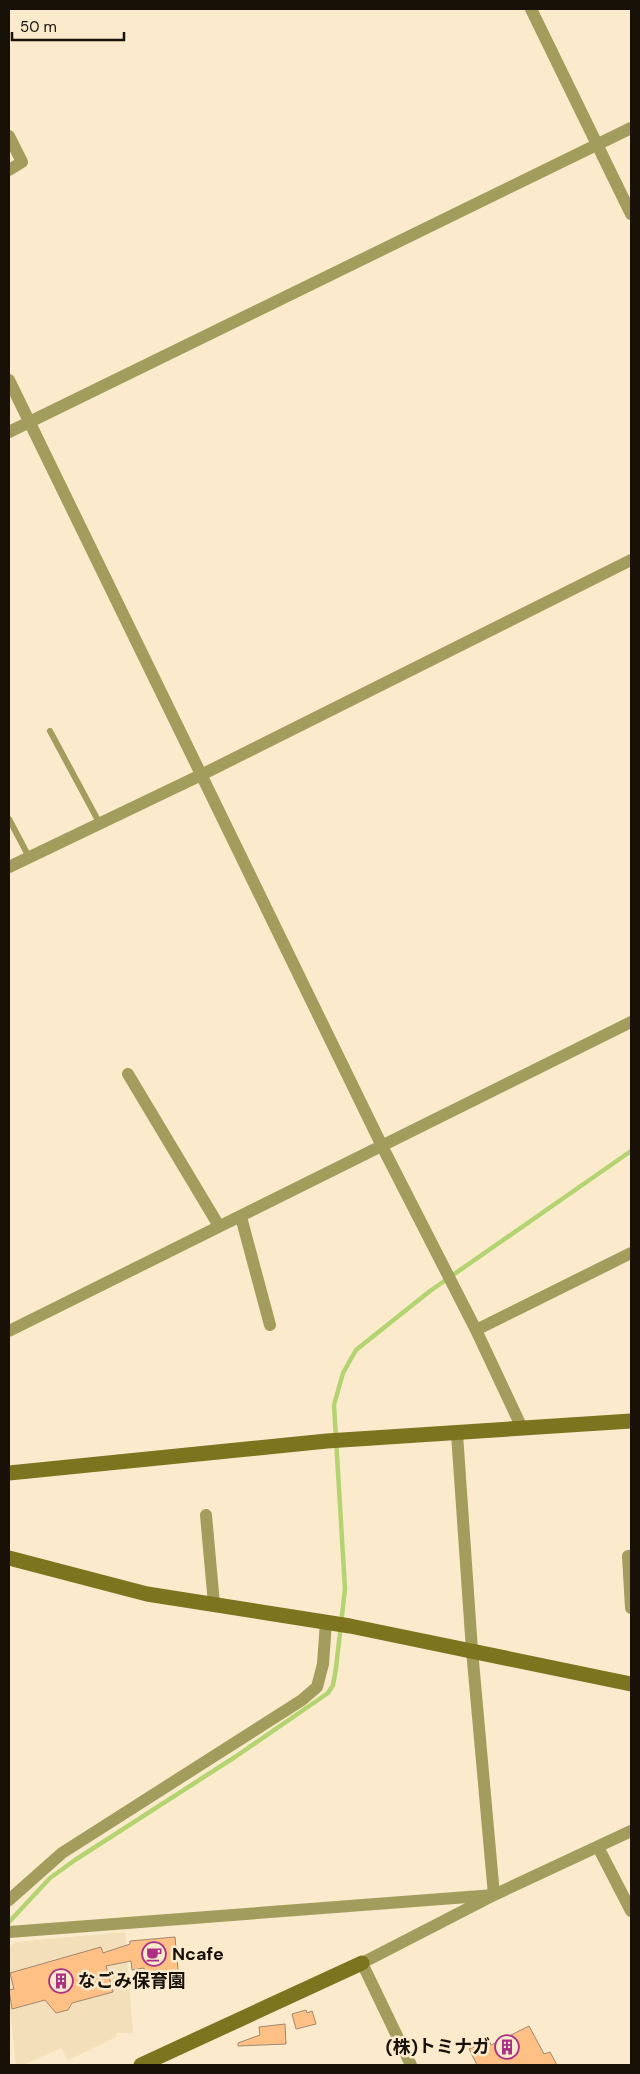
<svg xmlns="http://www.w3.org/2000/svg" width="640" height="2074" viewBox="0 0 640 2074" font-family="'DM Sans','Noto Sans JP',sans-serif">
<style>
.built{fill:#f3dfb9}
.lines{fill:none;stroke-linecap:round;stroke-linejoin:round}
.stream{stroke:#b4d472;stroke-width:4.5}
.building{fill:#ffc085;stroke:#a08770}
.lane{stroke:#a29d5c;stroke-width:6}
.street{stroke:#a29d5c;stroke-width:12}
.secondary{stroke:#7c741f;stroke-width:15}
.labels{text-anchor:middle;stroke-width:5;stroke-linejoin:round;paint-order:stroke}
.poi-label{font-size:18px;font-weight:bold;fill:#171107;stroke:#fbebcc;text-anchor:start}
</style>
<rect width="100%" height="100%" fill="#fbebcc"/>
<path class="built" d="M125 1932 133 2033H117L116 2037 68 2060 61 2048 23 2065H16L9 2000V1949L15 1942Z"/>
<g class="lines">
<path class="stream" d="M9 1922 50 1878 75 1860 235 1757 328 1693 333 1685 336 1668 345 1589 334 1405 343 1373 356 1350 430 1291 631 1151"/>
</g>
<path class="building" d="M175 1937 179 1980 147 1984 144 1968 132 1970 131 1961 106 1966 113 1992 72 2003 68 2010 56 2013 45 2000 12 2009 9 1990 14 1989 10 1973 101 1947 103 1953 130 1944V1941Z
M306 2010 307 2013 312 2011 316 2024 296 2029 292 2014Z
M285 2024 286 2044 238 2046V2043L260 2035 259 2027Z
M529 2026 544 2054 550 2052 557 2065H477L469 2049 489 2040 491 2045Z"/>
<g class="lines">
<path class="lane" d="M50 731 100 824
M9 819 29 857"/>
<path class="street" d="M531 9 631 214
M9 136 22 162 9 170
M9 380 382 1146 476 1330 522 1428
M9 432 631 128
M9 867 201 775 631 560
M128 1074 219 1226
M241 1217 270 1325
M476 1330 631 1253
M9 1331 631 1022
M206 1515 214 1604
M631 1556H628L631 1608
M598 1847 631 1911
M9 1900 62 1853 302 1700 317 1687 323 1664 326 1622
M9 1932 494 1895 472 1650 457 1434
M411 2065 362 1963 494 1895 631 1831"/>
<path class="secondary" d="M9 1473 327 1441 631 1421
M9 1558 147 1594 350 1626 631 1684
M141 2065 362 1963"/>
</g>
<defs>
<g id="cafe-ring" transform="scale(1.25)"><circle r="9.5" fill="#fbebcc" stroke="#ac3185" stroke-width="1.5"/><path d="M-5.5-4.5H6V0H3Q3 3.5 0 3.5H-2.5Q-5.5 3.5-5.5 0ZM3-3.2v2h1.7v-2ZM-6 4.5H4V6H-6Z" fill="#ac3185"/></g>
<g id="building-ring" transform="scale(1.25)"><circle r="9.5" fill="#fbebcc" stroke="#ac3185" stroke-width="1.5"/><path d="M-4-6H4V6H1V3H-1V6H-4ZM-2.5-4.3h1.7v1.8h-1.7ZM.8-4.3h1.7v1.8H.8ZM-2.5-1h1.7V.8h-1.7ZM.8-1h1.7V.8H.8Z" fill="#ac3185"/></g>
</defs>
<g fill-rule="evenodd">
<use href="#cafe-ring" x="154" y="1954"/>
<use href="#building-ring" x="61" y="1981"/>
<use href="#building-ring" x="507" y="2047"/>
</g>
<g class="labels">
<g class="poi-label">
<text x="172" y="1960">Ncafe</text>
<text x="78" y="1987">なごみ保育園</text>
<text x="490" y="2053" text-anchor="end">(株)トミナガ</text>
</g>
</g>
<rect width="640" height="2074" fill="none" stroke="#171107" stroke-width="20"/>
<path d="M12 32v8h112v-8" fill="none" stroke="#171107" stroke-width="2.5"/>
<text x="20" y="32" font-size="15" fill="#171107" stroke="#fbebcc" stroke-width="4" paint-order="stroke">50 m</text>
</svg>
